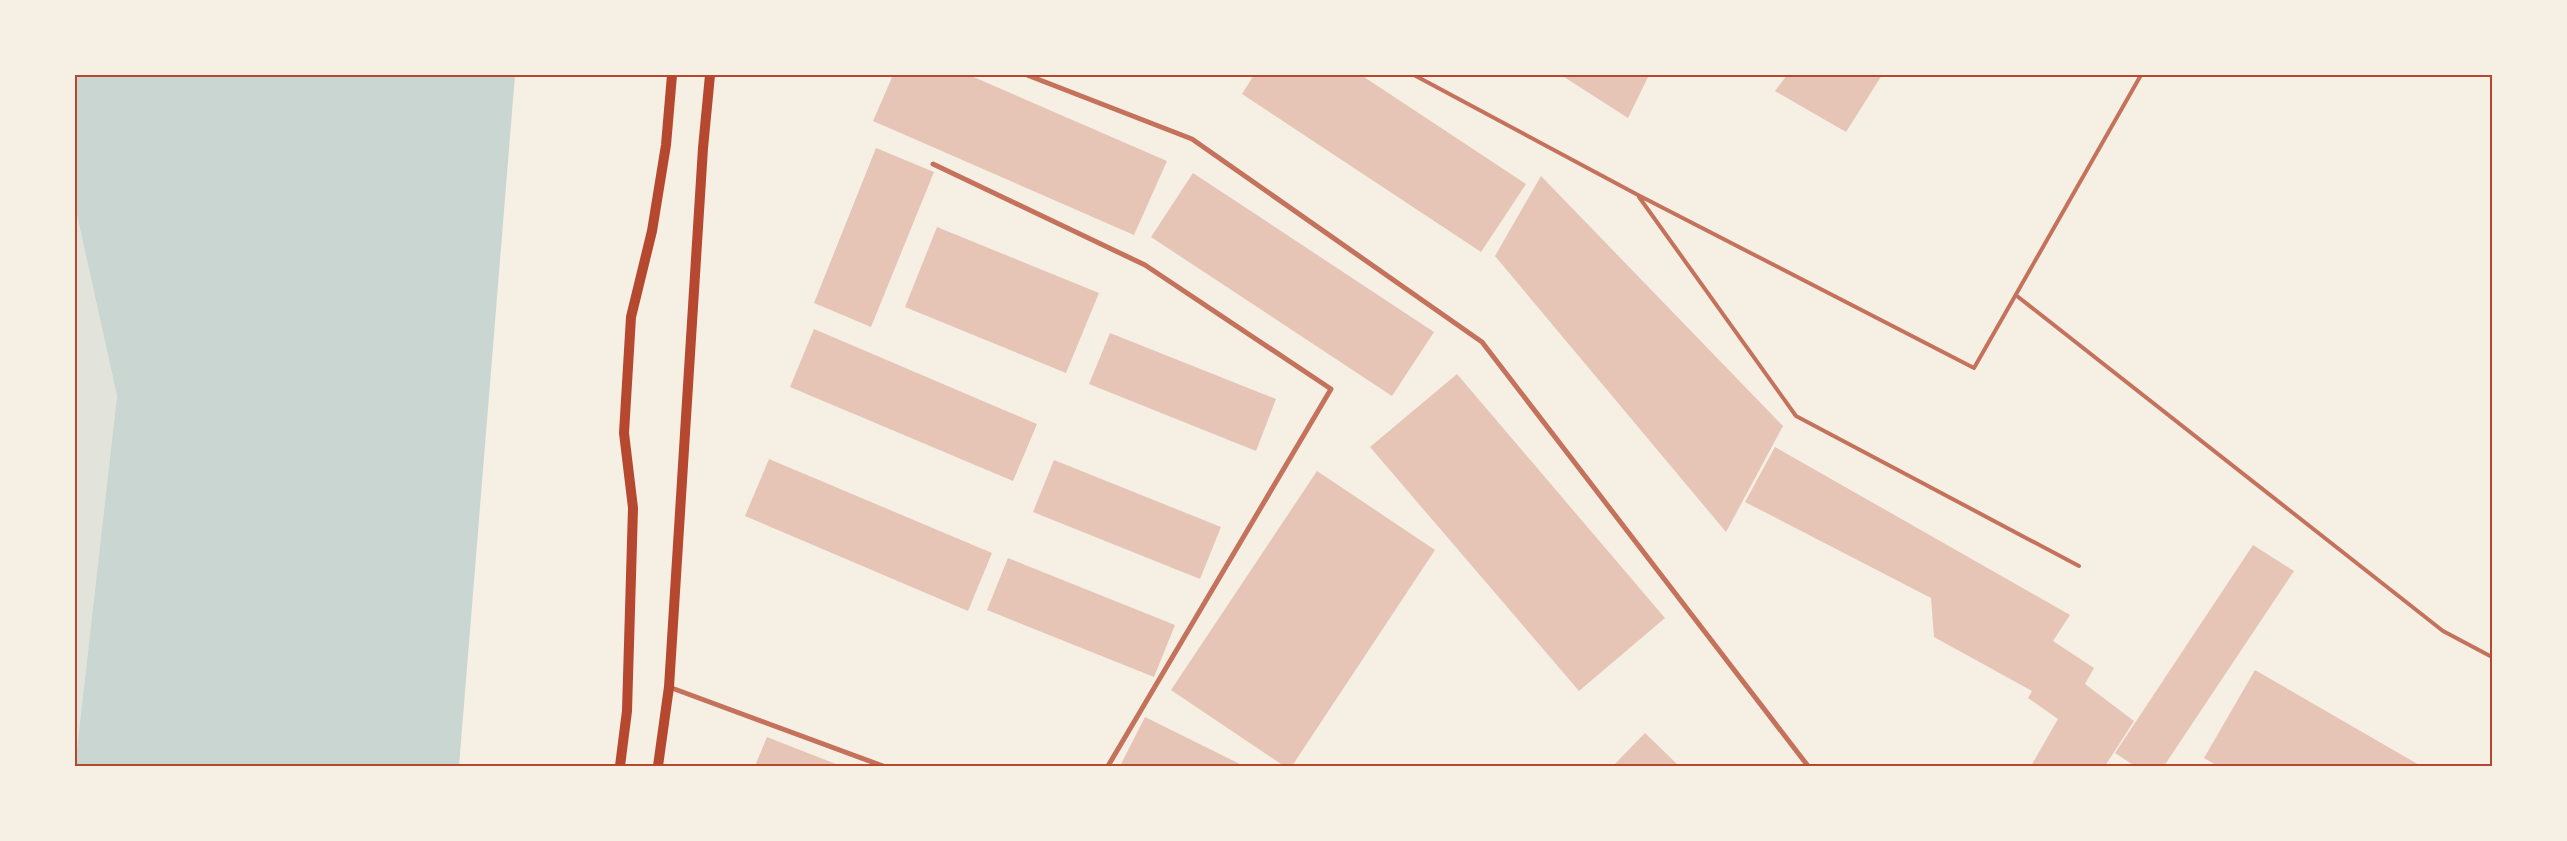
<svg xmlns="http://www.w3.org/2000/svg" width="2567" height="841" viewBox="0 0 2567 841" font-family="'PT Sans Narrow',sans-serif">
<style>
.green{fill:#e2e4dc}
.water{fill:#c9d6d2}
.building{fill:#e6c5b7}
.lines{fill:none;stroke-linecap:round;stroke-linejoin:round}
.service{stroke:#c5725c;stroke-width:4}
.minor{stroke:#c5725c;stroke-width:5}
.secondary{stroke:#b5482f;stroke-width:10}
.neatline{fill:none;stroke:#b5482f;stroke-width:2}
</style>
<rect width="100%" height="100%" fill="#f6efe4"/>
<path class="green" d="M75 206 117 396 75 766Z"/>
<path class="water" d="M75 75H515L459 766H75L117 396 75 206Z"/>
<path class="building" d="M893 75H969L1167 161 1134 235 873 121Z
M1254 75H1361L1526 184 1481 252 1242 94Z
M1561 75H1649L1628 118Z
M1787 75H1882L1846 132 1775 91Z
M876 148 934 172 871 327 814 303Z
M1193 173 1434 332 1392 396 1151 237Z
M1541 176 1783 426 1726 532 1495 256Z
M937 227 1099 293 1066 373 905 307Z
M814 329 1037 424 1013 481 790 387Z
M1110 333 1276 399 1256 451 1089 384Z
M1457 374 1665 618 1579 691 1370 447Z
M1775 447 2070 615 2053 641 2094 668 2085 684 2134 721 2105 766H2031L2058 719 2028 698 2032 691 1934 637 1931 598 1745 502Z
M769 459 992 553 968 611 745 516Z
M1054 460 1221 527 1200 579 1033 512Z
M1317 471 1435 550 1292 766H1284L1171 690Z
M2253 545 2294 571 2164 766H2135L2115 753Z
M1008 558 1175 625 1154 677 987 610Z
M2255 670 2421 766H2218L2204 758Z
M1145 717 1244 766H1120Z
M1645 733 1679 766H1613Z
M767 737 841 766H755Z"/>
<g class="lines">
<path class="service" d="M1414 75 1638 195 1974 368 2141 75
M1639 197 1796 416 2079 566
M2017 296 2443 631 2492 657"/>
<path class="minor" d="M1027 75 1192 139 1482 342 1808 766
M933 164 1145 265 1331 389 1108 766
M669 687 883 766"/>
<path class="secondary" d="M620 766 627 711 633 508 624 433 631 317 652 231 666 145 672 75
M658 766 669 687 703 148 710 75"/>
</g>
<rect width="2567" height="841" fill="none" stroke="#f6efe4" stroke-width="152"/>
<rect x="76" y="76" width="2415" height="689" class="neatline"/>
</svg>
